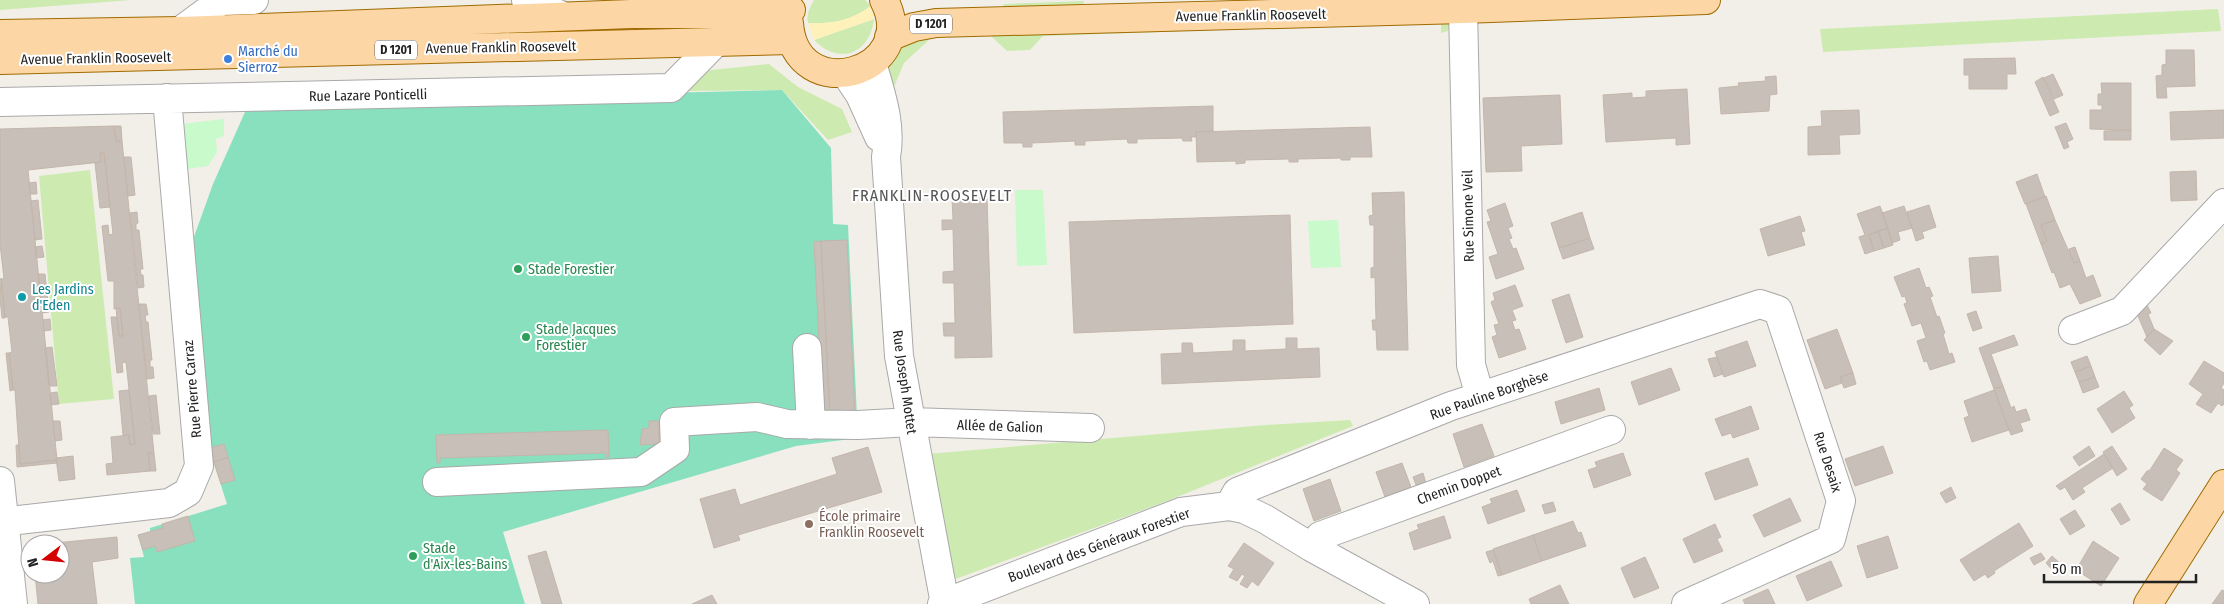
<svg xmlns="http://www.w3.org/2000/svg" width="2224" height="604" viewBox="0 0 2224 604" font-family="'Fira Sans Condensed',sans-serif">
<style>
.grass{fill:#cdebb0}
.sand{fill:#fff1ba}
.park{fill:#c8facc}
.pitch{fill:#88e0be}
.building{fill:#c7bfb8;stroke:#c4b6ab}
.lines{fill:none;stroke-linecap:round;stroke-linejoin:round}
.minor-casing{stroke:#a9a9a9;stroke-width:30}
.major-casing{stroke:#a06b00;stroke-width:30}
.minor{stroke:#fff;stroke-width:28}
.major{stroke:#fcd6a4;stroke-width:28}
.shop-dot{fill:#3f7fe0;stroke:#fff;stroke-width:2}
.leisure-dot{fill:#2e9e5b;stroke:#fff;stroke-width:2}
.culture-dot{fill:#0f9aa8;stroke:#fff;stroke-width:2}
.education-dot{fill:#8d6e63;stroke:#fff;stroke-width:2}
.labels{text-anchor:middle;stroke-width:4;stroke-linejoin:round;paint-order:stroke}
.shield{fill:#fff;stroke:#646464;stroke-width:1}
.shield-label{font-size:12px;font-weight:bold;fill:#222}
.street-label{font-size:14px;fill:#222;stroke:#fff}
.shop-label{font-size:14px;fill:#366cbe;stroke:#fff;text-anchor:start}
.leisure-label{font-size:14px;fill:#27864d;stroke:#fff;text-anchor:start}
.culture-label{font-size:14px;fill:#0d838f;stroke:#fff;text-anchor:start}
.education-label{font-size:14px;fill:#785e54;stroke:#fff;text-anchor:start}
.quarter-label{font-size:16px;letter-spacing:1px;fill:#555;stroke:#fff}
</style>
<rect width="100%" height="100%" fill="#f2efe9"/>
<path class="grass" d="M0 0H132L0 10Z
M814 0H865L871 6C850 21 833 24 808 23 806 15 810 7 814 0Z
M1084 1 1081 13 999 14 1004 4Z
M2218 9 2221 31 1823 52 1820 29Z
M874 19C870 54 839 66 814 40Z
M1441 22 1043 36 1030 50 1007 51 992 37V29L1450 22 1448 31 1441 33Z
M932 37 904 63 891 94 884 78C895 49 902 42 932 37Z
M769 64 798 87 842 109 852 132 828 140 782 90 683 91 702 71Z
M90 170 114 399 59 404 39 176Z
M1350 420 1353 426 1162 503 953 580 927 454 1265 425Z"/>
<path class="sand" d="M871 6 874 19 814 40 808 23C833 24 850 21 871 6Z"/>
<path class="park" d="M224 119V136L216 139 217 152 208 166 187 169 182 124Z
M1015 190H1043L1047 265 1017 266Z
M1338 220 1341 267 1311 268 1308 221Z"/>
<path class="pitch" d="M782 90 831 148 833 224 848 225 858 438 796 446 503 532 525 604H135L130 558 144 557 138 535 150 532V528L227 504 209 448 190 248 213 184 249 103Z"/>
<path class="building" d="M2166 50H2194L2195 86 2166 87 2167 98H2157L2156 76 2162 75V65L2166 64Z
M2015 58 2016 74H2007V89H1969V75H1964V59Z
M2053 74 2063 95 2054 99 2044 78Z
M1776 76 1777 94 1770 95 1769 111 1721 114 1719 88 1739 86 1738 83 1766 81 1765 77Z
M2043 77 2059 112 2050 116 2035 82Z
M2101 83H2131V130L2090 129V110H2102V105H2098V94H2102Z
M1687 89 1690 144 1676 145V138L1606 142 1603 95 1632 93V98L1646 97V91Z
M1560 95 1562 144 1521 146 1522 171 1486 172 1483 98Z
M1213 106V131L1196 132V137H1191L1192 141H1183L1182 138 1137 139V143H1128L1127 139 1085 141V145H1075V141L1032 143V147H1023V143H1004L1003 112Z
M1859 110 1860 134 1839 135 1840 154 1808 155V127L1822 126 1821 111Z
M2224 110V138L2171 140 2170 112Z
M2066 123 2073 139 2067 142 2069 147 2064 149 2055 127Z
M114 126 116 141H122L154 453H148L150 471 107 475 106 464 113 463 111 437 129 435 130 445 135 444 126 362 122 363 123 372 117 373 111 317H117L119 336H123L120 308 114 309V281H108L102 226 108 225 109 235 113 234 104 153H100L101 162 28 170 57 460 20 464 15 390H13L9 353 12 352 8 317H5L1 279H4L0 244V129Z
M114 126H121L122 141H116Z
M1370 127 1372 157H1350V160H1341V158L1298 159V162H1289V159L1245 160V163L1236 164V161L1197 162 1196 132Z
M2131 130V140H2104V131Z
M100 153H104L110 207 100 208 95 163 101 162Z
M124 157H131L135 195 128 196Z
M2196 171 2197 200 2171 201 2170 172Z
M2037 174 2045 197 2025 204 2016 182Z
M36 182 37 194H30L29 183Z
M1404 192 1408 350H1377L1376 330H1373L1372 320H1376L1375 277 1371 278V268L1374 267V225H1370L1369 216 1373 215 1372 193Z
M2046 196 2055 220 2041 225 2047 241 2041 244 2026 204Z
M952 198H987L992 357 955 358V336H944L943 323H955L954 283H943V272L954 271 953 229 942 230V220H953Z
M38 200 42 239 35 240 31 201Z
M1505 203 1513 226 1508 228 1512 238 1509 239 1513 249 1516 248 1524 269 1496 279 1489 257 1498 254 1487 222 1491 221 1487 210Z
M1929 205 1936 227 1922 232 1924 238 1916 241 1907 212Z
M1880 206 1888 228 1869 235 1874 251 1865 254 1859 237 1865 235 1857 214Z
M1904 206 1912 228 1898 232 1900 240 1892 243 1882 213Z
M137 212 138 223 136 224V230H139L143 269H140L141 275H143L144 287 138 288 130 213Z
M1582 212 1590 238 1559 248 1551 223Z
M1290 215 1293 324 1074 333 1069 222Z
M1800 216 1805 231 1801 232 1805 245 1768 256 1760 229Z
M2055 220 2074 263 2080 261 2086 278 2093 275 2101 296 2080 304 2070 284 2060 288 2054 272 2052 273 2041 244 2047 241 2041 225Z
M1888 228 1893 245 1884 248 1878 231Z
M1878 231 1884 248 1874 251 1869 235Z
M1590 238 1594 249 1563 259 1559 248Z
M847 240 855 416 830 417 821 241Z
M821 241 830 417H823L814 242Z
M42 246 44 257 36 258 35 247Z
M2075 247 2080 261 2074 263 2069 249Z
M1998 256 2001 291 1972 293 1969 258Z
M1919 268 1926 288 1929 287 1933 296 1930 297 1937 317 1939 316 1945 333 1943 334 1949 354 1952 353 1955 362 1930 370 1927 361 1924 362 1917 341 1926 338 1921 323 1912 326 1904 304 1907 303 1905 296 1902 297 1894 277Z
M38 274H45L49 312 42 313Z
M1 278 5 318H2L0 299Z
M1515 285 1523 306 1512 310 1516 320 1512 321 1515 330 1519 329 1526 349 1499 358 1492 337 1497 335 1494 325 1499 324 1491 302 1495 300 1493 293Z
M1569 294 1583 337 1566 343 1552 300Z
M139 304H146L148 315H145L146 322H148L152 360H150V367H153L154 378 147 379Z
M2147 305 2151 313 2148 314 2154 329 2147 337 2135 309Z
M116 308H120L123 336H119Z
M1976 311 1982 328 1973 331 1967 314Z
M50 319 51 330 44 331 43 320Z
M1837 329 1853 373 1840 377 1842 383 1825 389 1807 340Z
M2154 329 2173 341 2160 355 2144 340Z
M2014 335 2018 345 1991 354 2003 386 1994 389 1979 348Z
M1286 338H1297V349L1319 348 1320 377 1162 384 1161 354 1182 353V343H1192L1193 353 1233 351V340H1245V351L1286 349Z
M1747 341 1756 366 1724 377 1715 352Z
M52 347 57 386H49L45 348Z
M6 353H9L13 390 10 391Z
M2087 356 2091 366 2075 372 2071 362Z
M1717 357 1723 374 1714 377 1708 359Z
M2204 361 2224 373V383L2221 388 2224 390V404L2222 406 2218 403 2211 413 2196 404 2203 394 2189 384Z
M2091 366 2095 377 2079 382 2075 372Z
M1671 368 1680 390 1639 405 1631 382Z
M1853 373 1856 384 1844 388 1840 377Z
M2095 377 2099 387 2083 393 2079 382Z
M2003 386 2011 408 2014 406 2016 412 2026 409 2030 420 2020 423 2023 431 2011 435 1994 389Z
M1599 388 1605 410 1561 424 1555 402Z
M129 390 135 444 130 445 129 435H123L119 391Z
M1994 390 2009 430 1972 442 1964 418 1969 416 1964 401Z
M2124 391 2133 405 2129 408 2135 418 2112 433 2097 409Z
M57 392 59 404 51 405 50 393Z
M156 395 160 434H153L149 396Z
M1751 406 1759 429 1733 438 1731 433 1722 436 1715 419Z
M53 421H60L62 440 55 441Z
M649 421H659V444L640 445 642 429 649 428Z
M1482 424 1494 456 1464 467 1453 434Z
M608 430 609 457H606V453L440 458V463H437L436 435Z
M224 444 228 457 214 462 209 448Z
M16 445H19L20 464 57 460V463L17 467Z
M1883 446 1893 473 1855 486 1845 459Z
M2089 446 2095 456 2079 466 2073 457Z
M2112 446 2127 469 2117 476 2103 452Z
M868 447 882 492 738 535 740 540 714 548 700 499 735 489 740 505 837 474 832 458Z
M2164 448 2183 460 2176 470 2180 473 2162 501 2143 489 2147 484 2141 479 2147 471 2150 470Z
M148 453H154L156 471H150Z
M1623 453 1631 475 1594 488 1588 470 1597 467 1595 462Z
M2104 454 2113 468 2082 488 2085 492 2073 500 2065 487 2060 490 2056 486Z
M73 456 75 479 59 481 56 458Z
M228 457 235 480 221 484 214 462Z
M1748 458 1758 485 1715 500 1705 473Z
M1402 463 1411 487 1385 497 1376 472Z
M1423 473 1427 487 1418 490 1413 477Z
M1330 479 1341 511 1314 521 1303 489Z
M1951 487 1956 498 1946 503 1940 493Z
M1517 490 1525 511 1488 524 1482 507 1492 503 1490 499Z
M1790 498 1801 521 1764 537 1753 515Z
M1553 502 1556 511 1545 514 1542 505Z
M2120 503 2130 520 2121 525 2111 509Z
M2075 510 2085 526 2070 535 2060 519Z
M188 516 195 541 157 552 155 546 143 550 138 535 163 528 162 524Z
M1444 516 1451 538 1414 550 1409 533 1419 529 1417 525Z
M1573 521 1578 533 1581 532 1586 546 1542 561 1533 535Z
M2019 523 2033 546 1994 571 1995 573 1988 578 1985 574 1974 581 1960 560Z
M1715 524 1721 537 1717 539 1723 551 1694 563 1683 539Z
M1533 535 1542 561 1502 575 1493 549Z
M1888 536 1898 568 1867 578 1857 546Z
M117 537 118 558 92 562 97 604H38L35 574H60V544H44Z
M2093 541 2119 558 2101 586 2076 570Z
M1244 543 1274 563 1258 586 1252 581 1247 588 1240 584 1245 576 1242 574 1237 581 1229 577 1234 569 1228 566Z
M1493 550 1502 575 1498 576 1493 561 1490 563 1486 552Z
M546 551 562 604H542L528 556Z
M2041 553 2045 559 2034 565 2030 558Z
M2052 556 2063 566 2056 574 2046 563Z
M1645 557 1659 588 1634 598 1621 568Z
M1831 561 1842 586 1807 601 1796 576Z
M1560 585 1569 604H1531L1529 599Z
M1768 589 1775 604H1745L1743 600Z
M2222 590 2224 591V604H2212Z
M712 595 717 604H692Z"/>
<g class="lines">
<g class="minor-casing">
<path id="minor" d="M526 0 563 16
M1463 9 1471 365 1480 396
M180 31 221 1 254 0
M872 63C881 94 892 125 886 157L899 356 945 604
M846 74 860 95 879 137
M0 102 671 88 716 42
M2073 330 2122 311 2224 203
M807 348 811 425
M0 481 13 604
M437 482 641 472 675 449 674 422 757 417 787 424 858 425 911 422 1090 428
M1229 506 1237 492 1451 406 1760 304 1778 310 1841 501 1831 539 1686 604
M0 522 169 503 188 492 199 466 167 98
M1311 547 1320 536 1611 430
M942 604 1181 512 1229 506 1244 509 1265 519 1311 547 1415 604"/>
</g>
<g class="major-casing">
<path id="major" d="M789 23C795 109 922 73 884 0
M0 34 180 31 631 14H764L791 10
M889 37 914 27 936 23 1463 9 1706 0
M0 60 791 40
M2148 604 2224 484"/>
</g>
<use href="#minor" class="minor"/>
<use href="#major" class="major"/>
</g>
<circle class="shop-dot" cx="228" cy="59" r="5"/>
<g class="leisure-dot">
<circle cx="518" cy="269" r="5"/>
<circle cx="526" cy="337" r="5"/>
<circle cx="413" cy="556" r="5"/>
</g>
<circle class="culture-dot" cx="22" cy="297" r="5"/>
<circle class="education-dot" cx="809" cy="524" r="5"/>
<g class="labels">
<g class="shield">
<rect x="910" y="14.5" width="42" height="19" rx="4"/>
<rect x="375" y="40.5" width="42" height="19" rx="4"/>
</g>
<g class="shield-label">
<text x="931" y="28">D 1201</text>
<text x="396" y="54">D 1201</text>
</g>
<g class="street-label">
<text transform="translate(1251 15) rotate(-1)" y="5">Avenue Franklin Roosevelt</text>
<text transform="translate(501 47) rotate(-1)" y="5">Avenue Franklin Roosevelt</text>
<text transform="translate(96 58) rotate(-1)" y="5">Avenue Franklin Roosevelt</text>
<text transform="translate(368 95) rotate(-1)" y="5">Rue Lazare Ponticelli</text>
<text transform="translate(1468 216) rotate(-91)" y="5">Rue Simone Veil</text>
<text transform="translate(905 382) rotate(82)" y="5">Rue Joseph Mottet</text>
<text transform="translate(192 389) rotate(-95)" y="5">Rue Pierre Carraz</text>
<text transform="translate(1489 395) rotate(-19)" y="5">Rue Pauline Borghèse</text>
<text transform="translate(1000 426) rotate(2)" y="5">Allée de Galion</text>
<text transform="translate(1828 462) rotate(72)" y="5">Rue Desaix</text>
<text transform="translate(1459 485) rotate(-20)" y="5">Chemin Doppet</text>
<text transform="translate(1099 545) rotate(-20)" y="5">Boulevard des Généraux Forestier</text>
</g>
<g class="shop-label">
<text x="238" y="56">Marché du<tspan x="238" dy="16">Sierroz</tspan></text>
</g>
<g class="leisure-label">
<text x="528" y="274">Stade Forestier</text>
<text x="536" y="334">Stade Jacques<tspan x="536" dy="16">Forestier</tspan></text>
<text x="423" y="553">Stade<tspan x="423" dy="16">d'Aix-les-Bains</tspan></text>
</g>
<g class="culture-label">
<text x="32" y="294">Les Jardins<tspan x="32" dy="16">d'Eden</tspan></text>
</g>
<g class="education-label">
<text x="819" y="521">École primaire<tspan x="819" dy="16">Franklin Roosevelt</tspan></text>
</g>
<g class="quarter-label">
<text x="932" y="201">FRANKLIN-ROOSEVELT</text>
</g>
</g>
<g transform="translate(45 559) rotate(254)"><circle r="24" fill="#ffffff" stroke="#a7a7a7"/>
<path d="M0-4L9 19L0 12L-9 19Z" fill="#d40000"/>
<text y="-8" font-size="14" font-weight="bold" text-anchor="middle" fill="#222222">N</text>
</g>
<path d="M2044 574v8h152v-8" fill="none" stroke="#222222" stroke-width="2.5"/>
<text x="2052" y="574" font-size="15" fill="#222222" stroke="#ffffff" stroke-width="4" paint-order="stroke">50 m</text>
</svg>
